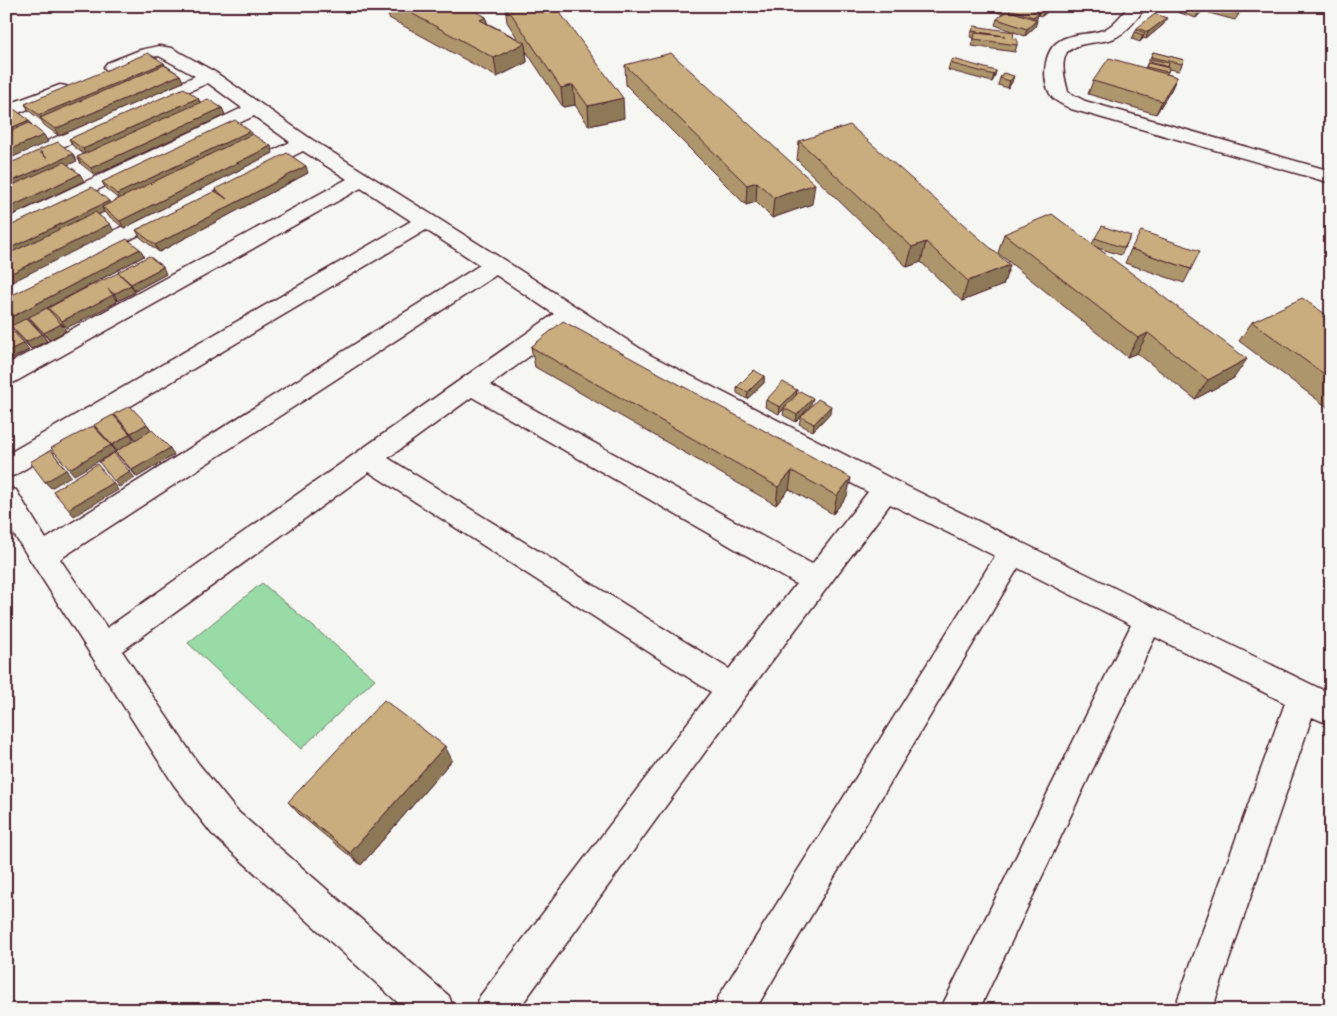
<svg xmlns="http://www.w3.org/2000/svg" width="1337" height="1016" viewBox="0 0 1337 1016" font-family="Itim,sans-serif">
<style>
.green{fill:#98dba7;stroke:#717d69}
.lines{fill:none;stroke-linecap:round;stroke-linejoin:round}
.minor-casing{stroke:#4a1f2b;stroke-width:3}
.minor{fill:#f6f6f2;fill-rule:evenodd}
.wall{fill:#ad956c;stroke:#4a1f2b}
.shaded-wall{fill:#8d7958;stroke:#4a1f2b}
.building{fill:#c9ad7e;stroke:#4a1f2b}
</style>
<rect width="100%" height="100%" fill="#f6f6f2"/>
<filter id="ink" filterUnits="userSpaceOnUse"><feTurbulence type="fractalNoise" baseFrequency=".02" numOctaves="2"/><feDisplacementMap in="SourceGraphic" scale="10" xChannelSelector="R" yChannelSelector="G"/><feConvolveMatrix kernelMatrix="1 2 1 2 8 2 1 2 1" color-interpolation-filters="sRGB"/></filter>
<g filter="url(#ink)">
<path class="green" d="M262 583 375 679 301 749 188 643Z"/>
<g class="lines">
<g class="minor-casing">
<path id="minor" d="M1129 6H1146C1138 18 1126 34 1112 39 1097 44 1080 41 1067 52 1060 64 1065 79 1068 92L1085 101 1331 171V183L1071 109C1066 106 1056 102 1052 97 1041 82 1043 51 1059 41 1071 33 1087 35 1100 31 1112 28 1121 15 1129 6Z
M159 46 172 48 215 72 311 139 504 260 650 355 896 481 1331 694V725L1312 717 1212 1010H1174L1285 703 1155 637 979 1010H940L1131 625 1018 568 755 1010H714L719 996 995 556 890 504 744 698 518 1010H475L480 996 711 692 369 472 122 651 198 763 236 810 449 996 454 1010H406L212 834 174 785 6 522V487L16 490 46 539 480 265 426 230 15 475 6 478V455L411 221 361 188 15 382 6 385V365L347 179 303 151 14 299 6 301V285L290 142 254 116 6 233V219L242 108 208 83 6 172V159L195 76 159 56 151 57 113 72 107 71 104 67 107 63 140 50ZM496 275 554 314 107 628 60 559ZM571 326 632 367 868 492 812 564 490 385ZM472 397 796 584 729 669 388 458Z
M60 85 66 86 69 90 66 94 6 118V105Z"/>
</g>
<use href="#minor" class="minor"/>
</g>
<path class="wall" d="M386 6H465L486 17 487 23 518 39 507 22 505 6H555L624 118 589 126 575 105 563 107 526 51 527 62 497 77 389 18Z
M999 6H1048L1046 13 1042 16 1038 15 1037 18 1036 20H1037L1035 27 1025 36 995 25 997 19 1002 14 997 12Z
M1170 6H1205L1204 8 1201 13 1196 18 1168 9Z
M1212 6H1240L1239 14 1235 20 1209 13Z
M1241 6H1264L1259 12Z
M1164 24 1146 39 1143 38 1142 40 1140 42 1132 39 1137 28Z
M972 31 1013 38 1017 45 1015 52 972 46 974 38 970 37Z
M1153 52 1184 60 1179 71 1169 69 1167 74 1177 77 1171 90 1156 114 1088 94 1093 81 1145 68Z
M164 63 165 65 180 75 183 82 59 136 44 125 41 120 29 111 25 104Z
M950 63 996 71 994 78 992 82 948 70Z
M625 65 812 204 772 218 756 202 746 205 626 85Z
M1003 73 1012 82 1008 88 998 85 1000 78Z
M198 98 200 102 222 108 225 115 95 175 81 164 77 157 84 154 73 146 69 139Z
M251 135 273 153 124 228 106 214 104 212 98 215 114 231 6 228 110 204 119 199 106 189 102 182Z
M799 141 1010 265 1003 285 962 301 921 262 907 267 797 160Z
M308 173 159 252 140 237 136 230 217 193 215 189Z
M1004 234 1092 244 1095 238 1131 236 1121 255 1095 247 1234 378 1195 399 1137 353 1127 357 998 253Z
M140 249 144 256 40 312 51 313 48 308 119 275 118 272 166 274 135 291 132 288 135 292 118 301 115 298 117 302 66 328 61 323 66 331 49 340 34 324 29 317 28 318 42 334 47 341 31 349 16 333 12 327 10 328 29 350 12 359 6 353V298Z
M1131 249 1191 269 1184 283 1125 263Z
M1331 318V410L1239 341 1252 322Z
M531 347 847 496 833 514 789 489 776 505 535 367Z
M764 376V383L747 399 737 393V387Z
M797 390 796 395 811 405 796 422 783 415 784 409 779 414 765 407 766 400Z
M830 413 813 431 799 424 801 417Z
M114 414 147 424 152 431 174 455 137 477 120 458 115 452 116 451 99 432 94 425 135 441 136 440 119 421Z
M452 760 361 865 300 815 288 802Z"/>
<path class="shaded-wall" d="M1048 6 1046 13 1042 16 1044 10Z
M1201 6H1205L1204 8 1201 13 1196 18Z
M1039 12 1037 18 1031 24 1033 17Z
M486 17 489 36 480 20Z
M1167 18 1164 24 1146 39 1148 32Z
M1037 20 1035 27 1025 36 1027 29Z
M1145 33 1142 40 1140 42 1143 35Z
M525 43 527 62 497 77 494 58Z
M164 63 166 69 42 119 39 115Z
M996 71 994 78 992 82 994 75Z
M180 75 183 82 59 136 55 129Z
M1014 76 1012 82 1008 88 1010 81Z
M1177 77 1171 90 1156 114 1162 101Z
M573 85 575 105 563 107 561 88Z
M198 98 201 105 86 156 83 149Z
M623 98 624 118 589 126 588 106Z
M222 108 225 115 95 175 91 168Z
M29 120 33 127 6 139V130Z
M250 131 252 137 121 201 117 194Z
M44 135 48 142 6 160V151Z
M271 146 273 153 124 228 120 221Z
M73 154 77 161 6 193V184Z
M306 166 308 173 159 252 155 245Z
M80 174 84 181 6 218V209Z
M757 182 756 202 746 205 747 185Z
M815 184 812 204 772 218 774 198Z
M109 201 112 208 102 207 104 212 6 260V250Z
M110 224 114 231 6 285V276Z
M926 242 921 262 907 267 912 247Z
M140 249 144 256 6 330V320Z
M1010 265 1003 285 962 301 968 281Z
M163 267 166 274 135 291 131 284Z
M131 285 135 292 118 301 114 294Z
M113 295 117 302 85 319 66 328 62 321Z
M61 324 66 331 49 340 44 333Z
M1148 333 1137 353 1127 357 1138 338Z
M42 334 47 341 31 349 26 342Z
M24 343 29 350 12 359 6 352Z
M6 357 10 361 6 363Z
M1247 359 1234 378 1195 399 1208 380Z
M764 376V383L747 399 748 392Z
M797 390 796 396 779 414 780 407Z
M813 398 811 405 796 422 797 415Z
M831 406 830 413 813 431 814 424Z
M147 424 152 431 136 440 131 433Z
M130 434 135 441 117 451 112 445Z
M111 445 115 452 74 475 69 469Z
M170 448 174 455 137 477 132 470Z
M56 457 71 476 51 488 45 482Z
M792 471 789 489 776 505 778 487Z
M130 472 135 478 119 487 114 481Z
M851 478 847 496 833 514 837 496Z
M113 483 118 490 74 516 68 509Z
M445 746 452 760 361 865 350 853Z"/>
<path class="building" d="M398 6H465L486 17 480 20 525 43 494 58Z
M506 6H555L623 98 588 106 573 85 561 88Z
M1001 6H1023L1039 12 1033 17Z
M1033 6H1048L1044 10Z
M1182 6H1202L1204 7 1199 12Z
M1212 6H1238L1242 7 1238 14Z
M1007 10 1037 20 1027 29 997 19Z
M1155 14 1167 18 1148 32 1137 28Z
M974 26 1014 32 1013 38 1017 39V45L974 39 975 33 1005 36 972 31Z
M1137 30 1145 33 1143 35 1135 32Z
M1153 52 1184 60 1182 64 1151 57Z
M148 53 164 63 39 115 25 104Z
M671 53 815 184 774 198 757 182 747 185 625 65Z
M1109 58 1177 77 1162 101 1093 81Z
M953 59 996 71 994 75 950 63Z
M1151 59 1169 63 1168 67 1150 62Z
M1148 63 1169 68 1168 72 1146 67Z
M164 65 180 75 55 129 40 118Z
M1003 73 1014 76 1010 81 1000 78Z
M184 88 198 98 83 149 69 139Z
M208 99 222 108 91 168 77 157Z
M14 109 29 120 6 130V112Z
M235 120 250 131 117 194 102 182Z
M29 123 44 135 6 151V133Z
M850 125 1010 265 968 281 926 242 912 247 799 141Z
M252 134 271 146 120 221 102 207Z
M58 142 73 154 6 184V165L38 151 48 159 39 150Z
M287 153 306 166 155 245 136 230 215 191 227 199 215 189Z
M64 162 80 174 6 209V188Z
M92 187 109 201 6 250V228Z
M95 212 110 224 6 276V255Z
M1052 214 1247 359 1208 380 1148 333 1138 338 1004 234Z
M1102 226 1131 236 1124 248 1095 238Z
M1141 231 1200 251 1191 269 1131 249Z
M127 239 140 249 6 320V298Z
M149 256 163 267 131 284 118 272Z
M118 273 131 285 114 294 108 289 113 295 80 312 62 321 48 308 82 290Z
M1302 298 1331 318V379L1252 322Z
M47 308 61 324 44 333 29 317Z
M27 318 42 334 26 342 11 326Z
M563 321 851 478 837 496 792 471 778 487 531 347Z
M9 327 24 343 6 352V328Z
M754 370 764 376 748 392 737 387Z
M783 382 797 390 780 407 766 400Z
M800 391 813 398 797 415 784 408Z
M818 399 831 406 814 424 801 417Z
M130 406 147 424 131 433 114 414Z
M113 415 130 434 112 445 94 425Z
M93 426 111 445 69 469 51 448Z
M152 430 170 448 132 470 115 452Z
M51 450 66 470 45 482 30 462Z
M114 453 130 472 114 481 99 462Z
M97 464 113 483 68 509 53 491Z
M384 700 445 746 350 853 288 802Z"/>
</g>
<rect width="1337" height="1016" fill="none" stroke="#f6f6f2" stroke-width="25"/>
<rect x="12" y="12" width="1312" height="991" fill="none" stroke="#4a1f2b" stroke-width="2" filter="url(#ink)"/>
</svg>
